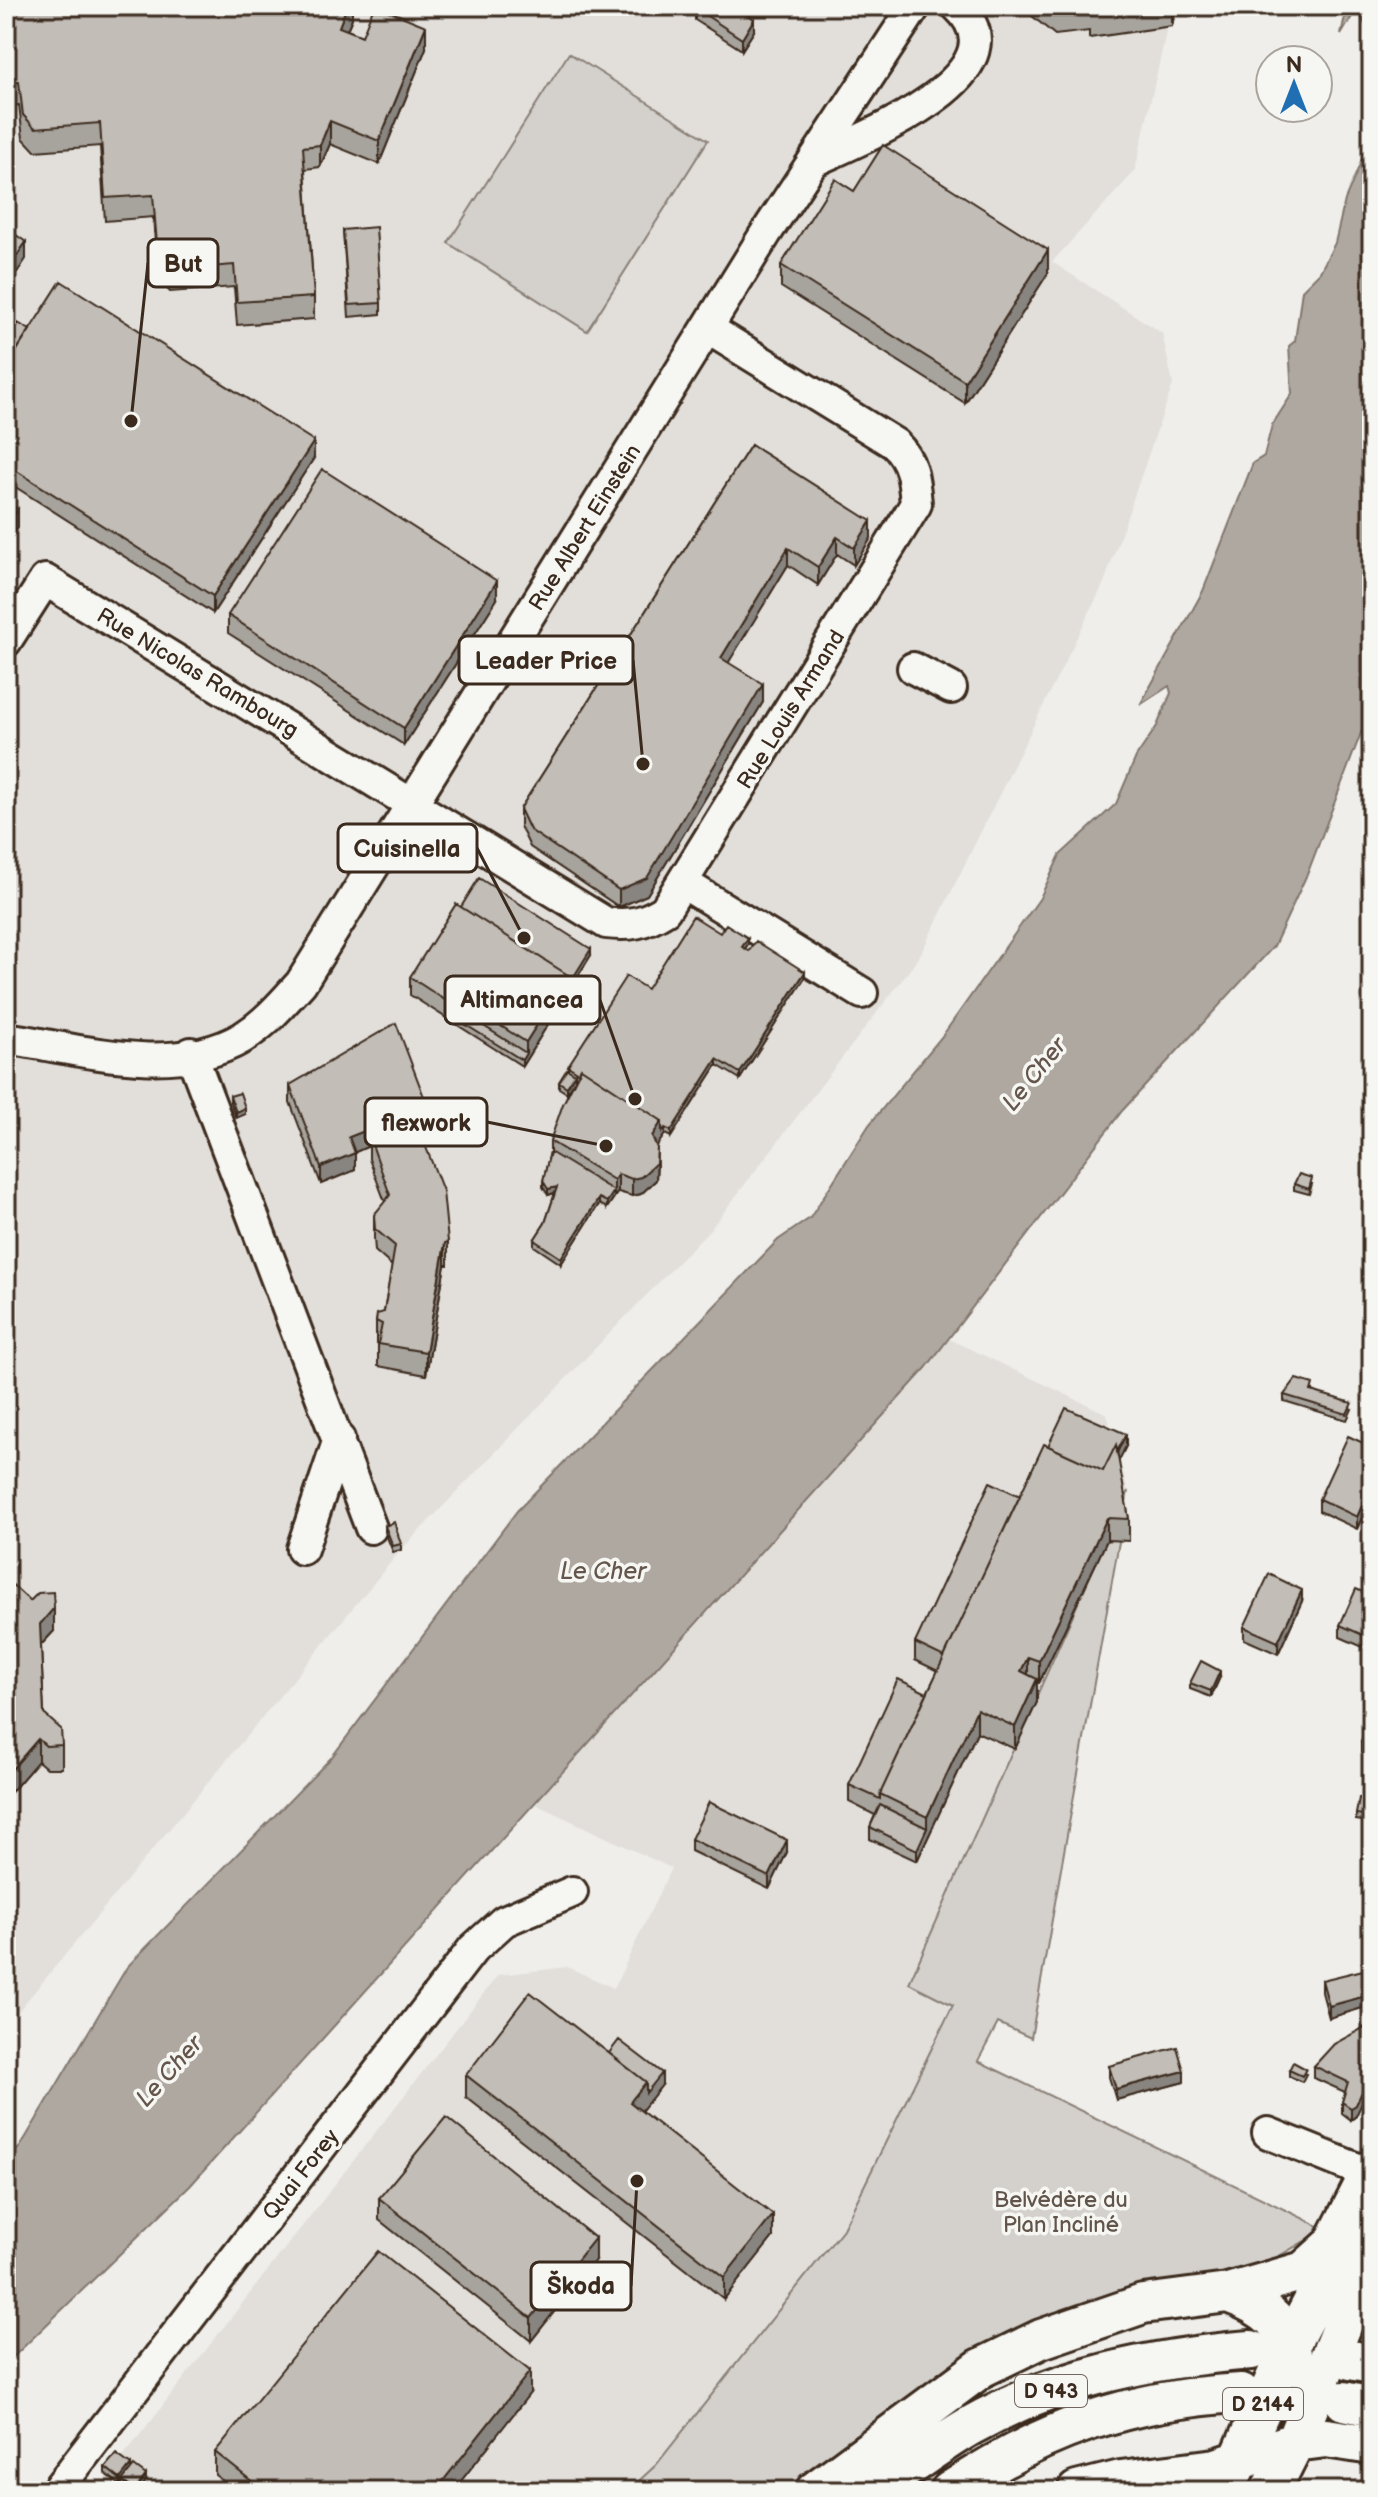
<svg xmlns="http://www.w3.org/2000/svg" width="1378" height="2497" viewBox="0 0 1378 2497" font-family="'Balsamiq Sans',sans-serif">
<style>
.built{fill:#e2dfdb}
.green{fill:#d4d1cc;stroke:#887e75;stroke-width:2}
.water{fill:#afa8a1;stroke:#81766d;stroke-width:2}
.lines{fill:none;stroke-linecap:round;stroke-linejoin:round}
.minor-casing{stroke:#3b2a1e;stroke-width:36}
.major-casing{stroke:#3b2a1e;stroke-width:44}
.minor{stroke:#f6f6f2;stroke-width:30}
.major{stroke:#f6f6f2;stroke-width:38}
.wall{fill:#a7a39d;stroke:#3b2a1e;stroke-width:2}
.shaded-wall{fill:#888480;stroke:#3b2a1e;stroke-width:2}
.building{fill:#c2bdb7;stroke:#3b2a1e;stroke-width:2}
.labels{text-anchor:middle;stroke-width:7;stroke-linejoin:round;paint-order:stroke}
.shield{fill:#f6f6f2;stroke:#73675e;stroke-width:2}
.shield-label{font-size:20px;font-weight:bold;fill:#3b2a1e}
.street-label{font-size:22px;fill:#3b2a1e;stroke:#f6f6f2}
.park-label{font-size:22px;fill:#61544a;stroke:#f6f6f2}
.water-label{font-size:24px;font-style:italic;fill:#64564c;stroke:#f6f6f2}
.leader{fill:none;stroke:#3b2a1e;stroke-width:3}
.callout-dot{fill:#3b2a1e;stroke:#f6f6f2;stroke-width:3}
.callout{fill:#f6f6f2;stroke:#3b2a1e;stroke-width:3}
.callout-label{font-size:24px;text-anchor:middle;font-weight:bold;fill:#3b2a1e}
</style>
<rect width="100%" height="100%" fill="#efeeea"/>
<filter id="ink" filterUnits="userSpaceOnUse"><feTurbulence type="fractalNoise" baseFrequency=".0125" numOctaves="2"/><feDisplacementMap in="SourceGraphic" scale="16" xChannelSelector="R" yChannelSelector="G"/><feConvolveMatrix kernelMatrix="1 2 1 2 8 2 1 2 1" color-interpolation-filters="sRGB"/></filter>
<g filter="url(#ink)">
<path class="built" d="M6 6H1172L1135 171 1052 262 1162 333 1173 384 1104 583 918 959 713 1226 401 1550 6 2026Z
M949 1339 1107 1414 1128 1491 909 1983 953 2005 843 2229 656 2465 628 2491H96L498 1975 567 1967 614 1988 671 1868 533 1803Z"/>
<path class="green" d="M569 53 708 140 587 331 448 243Z
M1128 1491 1031 2038 998 2023 978 2061 1325 2229 1247 2275 951 2374 793 2491H628L656 2465 843 2229 953 2005 909 1983Z"/>
<path class="water" d="M1347 6H1372V704L1308 872 1274 946 1122 1111 926 1368 190 2186 6 2364V2161L20 2147 127 1967 331 1758 517 1511 778 1240 810 1218 869 1125 943 1035 1040 898 1060 855 1116 804 1136 757 1157 726 1171 693 1169 686 1140 705 1203 591 1253 463 1264 456 1272 425 1292 394 1289 346 1295 341 1302 290 1320 272 1335 243 1345 200 1371 138V37L1357 8 1341 35Z"/>
<g class="lines">
<g class="minor-casing">
<path id="minor" d="M814 161C859 139 1030 74 957 6
M6 641 45 580 606 923C631 926 644 923 665 910L916 504C914 480 913 462 895 444L707 328
M913 668 951 688
M683 883 862 993
M6 1038C79 1049 174 1078 242 1038 266 1023 283 1003 301 983L766 233 915 6
M191 1053 371 1528
M302 1549 339 1439
M1268 2133 1372 2175
M1370 2222 1372 2238
M56 2491 473 1949 504 1921 572 1892"/>
</g>
<g class="major-casing">
<path id="major" d="M1228 2293C1262 2305 1293 2326 1293 2366
M1351 2360 1372 2364
M1344 2401 1372 2407
M815 2491 981 2368 1041 2339 1143 2304 1228 2293 1304 2271 1333 2245 1372 2169
M873 2491C905 2470 937 2445 970 2426 1057 2377 1154 2358 1251 2350
M950 2491C1043 2429 1130 2399 1241 2393
M1077 2491 1121 2480 1216 2468 1295 2442 1326 2438 1372 2445
M1225 2491 1290 2345 1341 2248
M1270 2491 1295 2442 1372 2252"/>
</g>
<use href="#minor" class="minor"/>
<use href="#major" class="major"/>
</g>
<path class="wall" d="M6 6H352V18L347 30 362 36 426 48 379 164 330 144 320 167 305 169 314 297V319L237 325 234 287 170 292 158 279 153 217 105 221 100 146 35 151 23 138 19 105 6 106Z
M1020 6H1176L1172 26 1089 38V31L1055 35Z
M695 8 754 31 742 50 695 20Z
M343 230 381 303V314L349 317Z
M781 265 1048 273 965 403 781 287Z
M6 344 314 458 213 613 6 481V367L11 359 6 356Z
M751 445 871 538 854 565 837 554 818 585 788 565 728 662 763 702 647 895 619 907 530 847 520 826V809Z
M497 599 404 745 228 633V615Z
M461 907 591 955 522 1066 410 995V977Z
M720 933 748 944 745 949 805 978 740 1079 717 1065 671 1137 665 1134 656 1147 657 1166 656 1180 641 1194 632 1196 618 1192 607 1208 599 1204 561 1264 534 1246V1240L545 1223 555 1193 548 1195 543 1187V1181L550 1152V1141L576 1078 575 1076 567 1093 559 1088V1082L568 1070V1066L647 989Z
M290 1085 432 1135 422 1139 448 1242V1265H445L426 1375 378 1366V1345L376 1343V1321L384 1312 392 1266 375 1251 374 1238V1215L385 1202 369 1159V1146L355 1152V1170L321 1184 290 1102Z
M230 1096 245 1114 236 1118 230 1102Z
M1294 1184H1312L1309 1194 1294 1190Z
M1313 1390V1391L1352 1409 1347 1420 1284 1401V1395Z
M1372 1399V1428L1367 1427V1410Z
M1048 1446H1126L1118 1461 1129 1519V1541L1107 1540 1039 1683H1037V1702L1015 1749 977 1732 917 1861 870 1839V1827L875 1815 849 1802V1785L927 1693 938 1671 915 1660V1643L1020 1496Z
M1372 1447V1495L1357 1529 1319 1511V1499Z
M385 1526 401 1544V1550L393 1552 385 1532Z
M6 1579 54 1631 41 1645 44 1714 62 1745V1768H46L38 1761 6 1798Z
M1372 1596V1651L1340 1637V1625Z
M1302 1601 1278 1654 1244 1639V1627Z
M1220 1677 1211 1697 1190 1689V1683Z
M1372 1736V1756L1361 1752V1741Z
M1372 1800V1822L1356 1820V1814Z
M691 1839 787 1852 769 1889 691 1851Z
M1322 1980 1369 2006 1329 2018 1322 1992Z
M1363 2028 1356 2116 1351 2120 1342 2113V2102L1345 2092 1314 2078V2066Z
M1109 2066 1184 2082 1116 2100 1109 2077Z
M1289 2070 1306 2074 1302 2082 1289 2076Z
M466 2075 662 2085 641 2111 773 2237 724 2299 466 2097Z
M379 2198 595 2260 531 2341 379 2220Z
M530 2393 453 2491H236L215 2475V2452Z
M105 2467 131 2470 146 2481 139 2491H128L122 2487V2482L120 2485 105 2473Z"/>
<path class="shaded-wall" d="M347 6H352V18L339 49V27Z
M1172 6H1176L1172 26Z
M754 19V31L742 50V39Z
M426 26V48L379 164V141Z
M330 121V144L320 167V145Z
M26 242V259L6 289V272Z
M1048 250V273L965 403V381Z
M314 441V458L213 613V596Z
M18 509V527L6 545V528Z
M871 521V538L854 565V548Z
M837 537V554L818 585V567Z
M788 548V565L721 675V658Z
M497 581V599L404 745V728Z
M763 684V702L647 895 619 907V890Z
M748 938V944L742 953V947Z
M591 949V955L522 1066V1060L526 1053V1042L568 975Z
M805 972V978L740 1079V1073Z
M471 1007V1024L466 1025V1014Z
M717 1059V1065L671 1137V1131Z
M575 1074V1080L567 1093V1087Z
M245 1108V1114L236 1118V1112Z
M432 1118V1135L395 1149V1132Z
M392 1120V1137L369 1136V1146L349 1155V1137Z
M662 1121 665 1128V1134L652 1153V1136Z
M657 1148 656 1180 641 1194 632 1196V1179Z
M355 1153V1170L321 1184V1167Z
M618 1174V1192L614 1197V1180Z
M557 1187V1192L548 1195V1189Z
M614 1191V1197L607 1208V1202Z
M599 1198V1204L561 1264V1258Z
M445 1243V1265L426 1375V1352Z
M1126 1434V1446L1103 1494V1482Z
M1372 1483V1495L1357 1529V1517Z
M1107 1518V1540L1039 1683V1661Z
M1302 1590V1601L1278 1654V1642Z
M54 1608V1631L40 1646V1624Z
M1028 1657V1679L1021 1671Z
M1220 1671V1677L1211 1697V1691Z
M1037 1679V1702L1015 1749V1727Z
M977 1709V1732L917 1861V1850L927 1828V1817Z
M38 1739V1761L6 1798V1776Z
M787 1840V1852L769 1889V1877Z
M1369 1995V2006L1329 2018V2006Z
M1372 2070V2082L1356 2116 1351 2120V2108Z
M1184 2071V2082L1116 2100V2089Z
M662 2073V2085L630 2125V2102L646 2082Z
M773 2215V2237L724 2299V2277Z
M595 2238V2260L531 2341V2318Z
M530 2371V2393L453 2491H435Z
M131 2465V2471L120 2485V2479Z
M146 2475V2481L139 2491H135Z"/>
<path class="building" d="M6 6H347L339 27 362 36 374 6H377L426 26 379 141 330 121 320 145 303 147 314 297 237 302 234 265 170 270 158 257 153 195 105 198 100 123 35 128 23 115 19 82 6 83Z
M696 6H734L754 19 742 39 695 8Z
M1047 6H1153L1089 15V8L1055 13Z
M883 145 1048 250 965 381 781 265 835 179 854 191Z
M376 227 381 303 349 305 343 230Z
M9 230 26 242 6 272V233Z
M61 281 314 441 213 596 6 464V367Z
M18 323 30 330 14 355 6 350V344Z
M751 445 871 521 854 548 837 537 818 567 788 548 721 658 763 684 647 878 619 890 530 830 520 809Z
M322 469 497 581 404 728 228 615Z
M6 502 18 509 6 528Z
M479 878 591 949 568 986V975L461 907Z
M456 904 568 975 526 1042 471 1007 466 1014 410 977Z
M693 916 720 933 726 924 748 938 742 947 749 951 756 941 805 972 740 1073 717 1059 671 1131 665 1128 662 1132V1121L581 1068 579 1073 568 1066 626 976 647 989Z
M471 1018 526 1053 522 1060 466 1025Z
M396 1023 432 1118 416 1124 415 1119 394 1127 392 1120 349 1137 355 1153 321 1167 290 1085Z
M581 1068 662 1121 652 1136 657 1148 656 1163 641 1177 632 1179 618 1174 614 1180 550 1141 563 1104Z
M567 1069 575 1074 567 1087 559 1082Z
M240 1093 245 1108 236 1112 230 1096Z
M415 1119 443 1191 448 1242 445 1243 426 1352 378 1344 382 1324 376 1321 377 1314 384 1312 395 1246 375 1229 374 1215 390 1195 369 1136Z
M550 1152 614 1191 607 1202 599 1198 561 1258 534 1240 545 1223 557 1187 548 1189 543 1181Z
M1299 1174 1312 1178 1309 1189 1294 1184Z
M1296 1379 1313 1384 1311 1391 1352 1403 1347 1414 1284 1395Z
M1372 1399V1411L1367 1410Z
M1066 1408 1126 1434 1117 1452 1116 1445 1103 1471 1048 1446Z
M1348 1436 1372 1447V1483L1357 1517 1319 1499Z
M1044 1444 1103 1471 1116 1445 1129 1519 1107 1518 1039 1661 1028 1657 1021 1671 1037 1679 1015 1727 977 1709 927 1817 880 1794Z
M990 1482 1020 1496 944 1657 915 1643Z
M394 1522 401 1544 393 1546 385 1526Z
M1269 1574 1302 1590 1278 1642 1244 1627Z
M6 1579 30 1601 38 1593 53 1592 54 1608 40 1624 44 1714 61 1729 62 1745 46 1746 38 1739 6 1776Z
M1356 1589 1372 1596V1639L1340 1625Z
M1201 1661 1220 1671 1211 1691 1190 1683Z
M898 1679 927 1693 880 1794V1799L849 1785Z
M1364 1733 1372 1736V1744L1361 1741Z
M1359 1798 1372 1800V1816L1356 1814Z
M709 1802 787 1840 769 1877 691 1839Z
M880 1805 927 1828 917 1850 870 1827Z
M1372 1896V1919H1369Z
M1363 1970 1369 1995 1329 2006 1322 1980Z
M530 1992 646 2082 630 2102 773 2215 724 2277 466 2075Z
M1363 2028 1372 2032V2070L1356 2105 1351 2108 1342 2102 1348 2082 1314 2066 1334 2044Z
M619 2040 662 2073 646 2093V2082L609 2053Z
M1177 2047 1184 2071 1116 2089 1109 2066Z
M1293 2062 1306 2069 1302 2076 1289 2070Z
M446 2117 595 2238 531 2318 379 2198Z
M378 2251 530 2371 435 2491H264L215 2452Z
M116 2454 131 2465 120 2479 105 2467Z
M134 2466 146 2475 135 2490 122 2481Z"/>
</g>
<g class="labels">
<g class="shield">
<rect x="1015" y="2375" width="72" height="32" rx="6"/>
<rect x="1223" y="2388" width="80" height="32" rx="6"/>
</g>
<g class="shield-label">
<text x="1051" y="2398">D 943</text>
<text x="1263" y="2411">D 2144</text>
</g>
<g class="street-label">
<text transform="translate(584 527) rotate(-58)" y="8">Rue Albert Einstein</text>
<text transform="translate(198 672) rotate(31)" y="8">Rue Nicolas Rambourg</text>
<text transform="translate(790 709) rotate(-58)" y="8">Rue Louis Armand</text>
<text transform="translate(300 2174) rotate(-52)" y="8">Quai Forey</text>
</g>
<g class="park-label">
<text x="1061" y="2207">Belvédère du<tspan x="1061" dy="25">Plan Incliné</tspan></text>
</g>
<g class="water-label">
<text transform="translate(1034 1074) rotate(-51)" y="8">Le Cher</text>
<text x="603" y="1579">Le Cher</text>
<text transform="translate(169 2071) rotate(-48)" y="8">Le Cher</text>
</g>
</g>
<path class="leader" d="M131 421L148 263M643 764L633 660M524 938L477 848M635 1099L600 1000M606 1146L487 1122M637 2181L631 2286"/>
<g class="callout-dot">
<circle cx="131" cy="421" r="8"/>
<circle cx="643" cy="764" r="8"/>
<circle cx="524" cy="938" r="8"/>
<circle cx="635" cy="1099" r="8"/>
<circle cx="606" cy="1146" r="8"/>
<circle cx="637" cy="2181" r="8"/>
</g>
<g class="callout">
<rect x="148" y="239" width="70" height="48" rx="8"/>
<rect x="459" y="636" width="174" height="48" rx="8"/>
<rect x="338" y="824" width="139" height="48" rx="8"/>
<rect x="445" y="976" width="155" height="48" rx="8"/>
<rect x="365" y="1098" width="122" height="48" rx="8"/>
<rect x="531" y="2262" width="100" height="48" rx="8"/>
</g>
<g class="callout-label">
<text x="183" y="272">But</text>
<text x="546" y="669">Leader Price</text>
<text x="407" y="857">Cuisinella</text>
<text x="522" y="1008">Altimancea</text>
<text x="426" y="1131">flexwork</text>
<text x="581" y="2294">Škoda</text>
</g>
<rect width="1378" height="2497" fill="none" stroke="#f6f6f2" stroke-width="32"/>
<rect x="16" y="16" width="1346" height="2465" fill="none" stroke="#3b2a1e" stroke-width="3" filter="url(#ink)"/>
<g transform="translate(1294 84)"><circle r="38" fill="#f6f6f2" stroke="#aba49d" stroke-width="2"/>
<path d="M0-6L14 30L0 20L-14 30Z" fill="#1f6fb2"/>
<text y="-12" font-size="22" font-weight="bold" text-anchor="middle" fill="#3b2a1e">N</text>
</g>
</svg>
